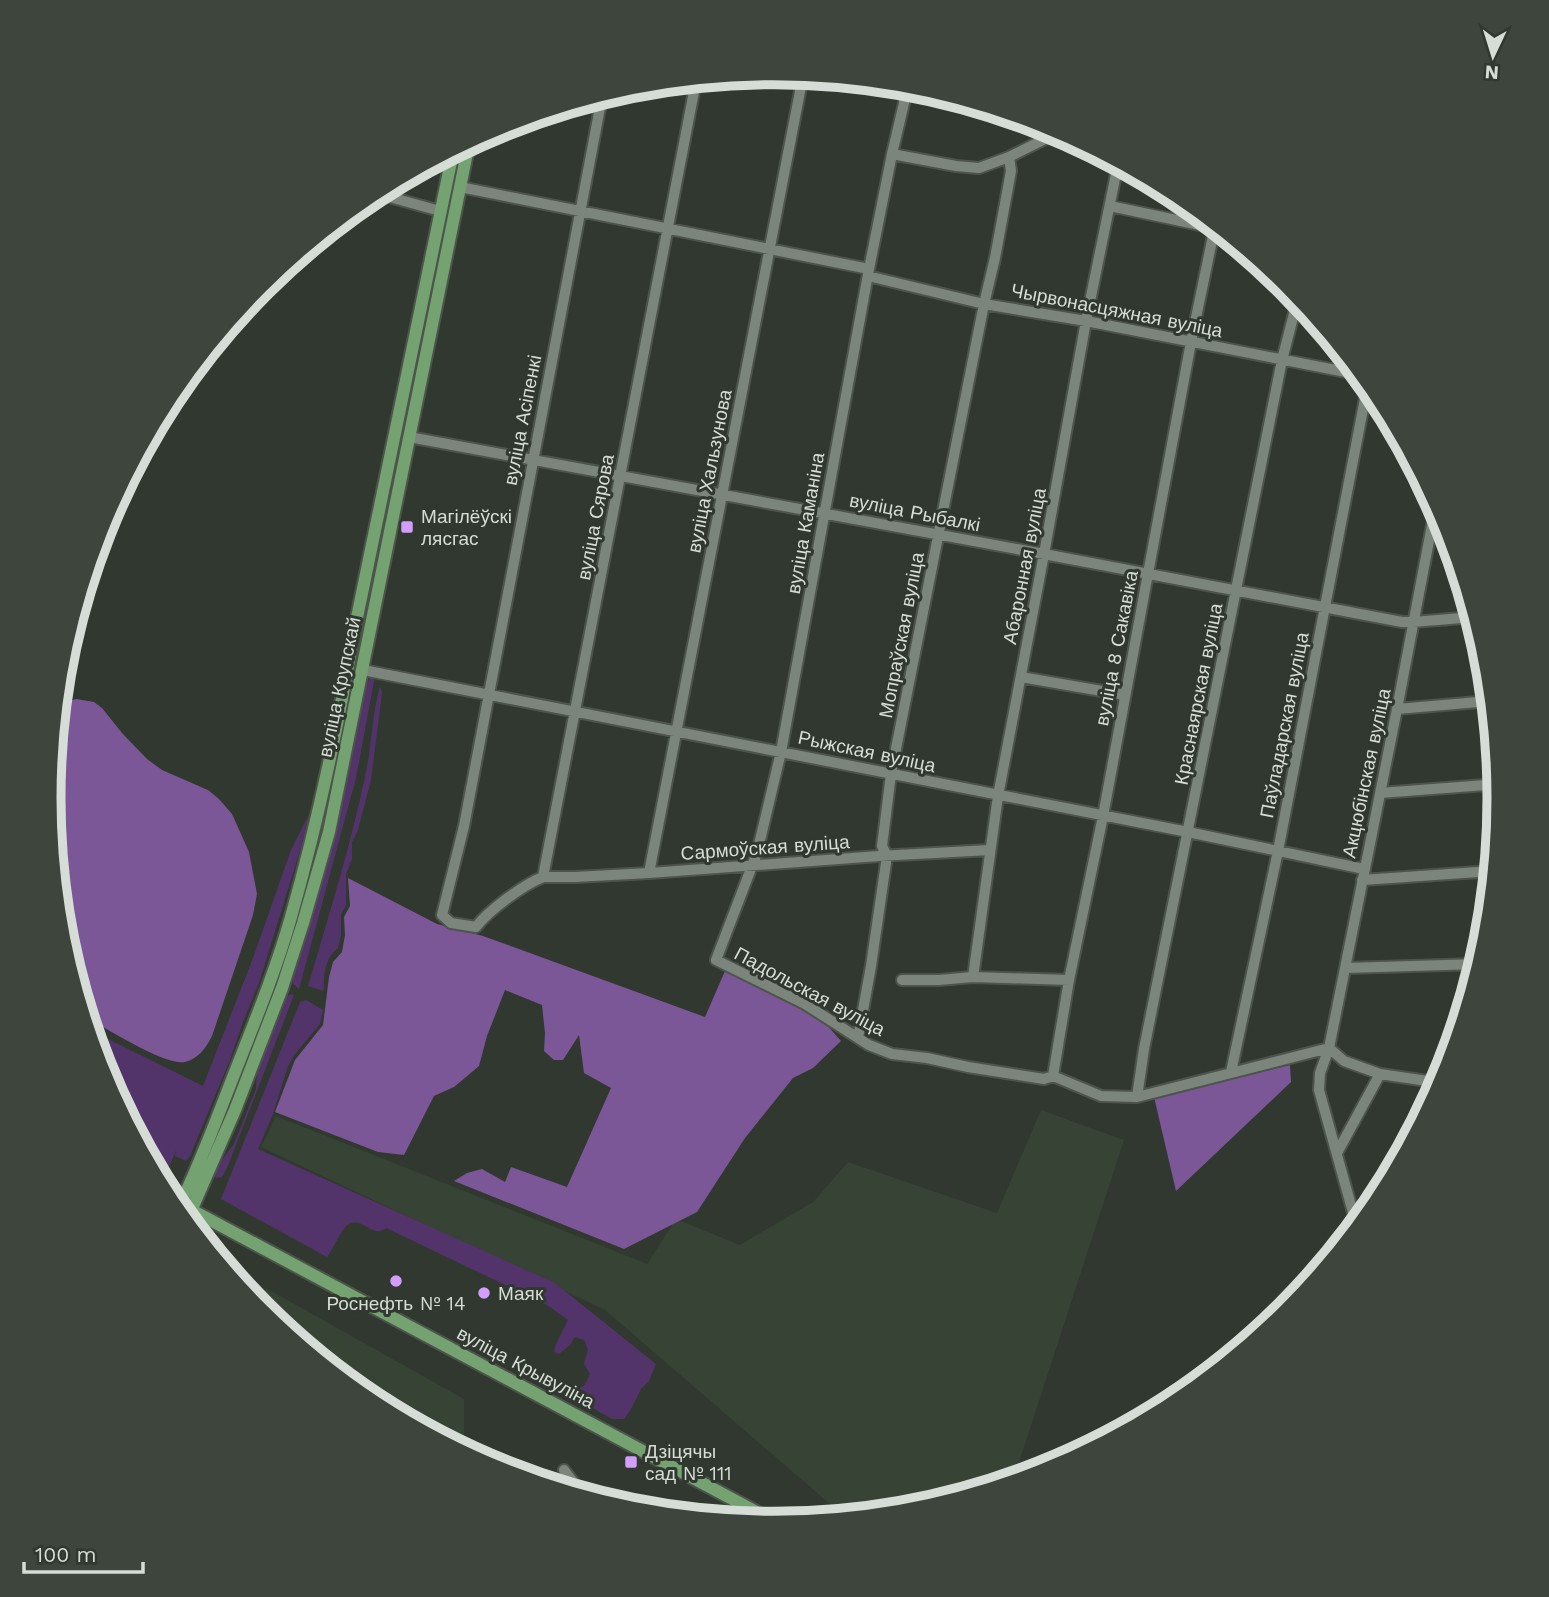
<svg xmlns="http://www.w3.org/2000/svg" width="1549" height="1597" viewBox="0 0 1549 1597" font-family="'Work Sans',sans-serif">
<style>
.built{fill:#364335}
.green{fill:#53346a}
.forest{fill:#7b5798}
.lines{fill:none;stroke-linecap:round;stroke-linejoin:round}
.minor-casing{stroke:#4d544c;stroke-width:14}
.major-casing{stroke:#4d544c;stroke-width:16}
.minor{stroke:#7c857b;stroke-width:10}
.major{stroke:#74a271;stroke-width:12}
.poi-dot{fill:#d29dfd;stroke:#30382f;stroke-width:2.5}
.labels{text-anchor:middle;stroke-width:6;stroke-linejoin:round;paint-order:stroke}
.street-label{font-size:19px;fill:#d6dcd6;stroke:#30382f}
.poi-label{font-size:19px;fill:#d6dcd6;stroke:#30382f;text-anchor:start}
.rim{fill:none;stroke:#d6dcd6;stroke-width:9}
</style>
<rect width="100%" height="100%" fill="#30382f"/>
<path class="built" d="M1041 1110 1124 1140 1013 1481 916 1510 845 1517 605 1310 261 1147 276 1116 647 1264 676 1219 740 1245 813 1202 848 1162 997 1213Z
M266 1288 464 1399V1451L371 1402 261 1311 257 1306Z"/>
<path class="green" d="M371 676H375L356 778 299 989 293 984 292 978 305 940 323 874 348 772 366 685Z
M380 686 382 693 371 780 358 830 352 842V859L346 874V906L341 914V935L338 948C325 958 323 975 324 991L308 986C329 915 351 844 366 772 372 743 372 714 380 686Z
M309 814 302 844 259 983 243 1022 230 1060 190 1156 186 1161 175 1156 176 1150 170 1165 156 1174 104 1076 90 1030 203 1086 253 958 291 850Z
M291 994 294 995 229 1163 222 1177 216 1178 215 1176 217 1166 234 1144 251 1101 256 1089 257 1073 284 1001 287 996Z
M306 1000 323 1010 320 1024 295 1054 288 1066 273 1114 258 1149 555 1283 656 1364 649 1381 641 1389 630 1411 624 1419H612L561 1390 562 1385 579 1388 584 1386 590 1374 584 1364 588 1350 584 1340 575 1337 570 1345 559 1354 554 1352 555 1346 568 1320 547 1305 386 1228C372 1239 364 1217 349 1224 342 1227 333 1250 327 1257L221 1199 300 1002Z"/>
<path class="forest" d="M76 699 94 702 102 708 122 733 147 759 162 770 208 790 219 799 232 814 249 852 257 894 253 915 212 1036C206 1048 198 1059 185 1062 165 1066 106 1028 86 1017L63 940 49 799 58 705Z
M348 878 437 924 483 936 705 1017 725 971 797 999 826 1024 841 1041 813 1068 793 1078 745 1138 697 1212 624 1249 454 1181 467 1173 482 1169 505 1182 511 1167 567 1187 611 1088 584 1073 579 1035 563 1060H554L544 1051 545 1033 542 1005 505 990 487 1036 479 1066 454 1087 434 1096 404 1155 378 1152 275 1112 295 1060 323 1025 329 977 333 962 342 952 345 935 344 917 350 906Z
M1290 1065 1291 1082 1176 1191 1154 1097Z"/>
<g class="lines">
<g class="minor-casing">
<path id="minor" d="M908 86 892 154 869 269 781 752 757 853 716 960 805 1004 869 1045 892 1054 927 1058 968 1067 1044 1079 1053 1076
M602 97 464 826 442 915 451 923 476 927C489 910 523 885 543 877L696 81
M892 154 956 166 979 168 1009 157 1059 132
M460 187 869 269
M375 193 440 211
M1110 206 1214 228
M868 276 984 304 1086 321 1361 375
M409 437 1044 554 1402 622H1413L1474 617
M1430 535 1449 533
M363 670 1188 832 1364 869
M1021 677 1125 695
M1397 709 1490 701
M1380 793 1499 784
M649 873 803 76
M543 877H575L649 873 879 856 990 850
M1362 880 1493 871
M1345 968 1479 964
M973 977 998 796 1044 554 1086 321 1118 164
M902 980H939L973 977 1069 980
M858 1038 871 966 887 856 882 846 891 774 984 304 995 258 1011 171 1009 157
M1329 1048 1344 1061 1380 1074 1441 1083
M1231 1072 1278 851 1368 383
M1053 1076 1069 980 1103 816 1191 342 1215 226
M1053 1076 1101 1096 1137 1097 1329 1048
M1137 1097 1144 1049 1282 360 1298 298
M1337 1153 1380 1074
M1357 1227 1319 1090 1320 1073 1329 1048 1397 709 1436 504
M564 1470 583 1495"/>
</g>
<g class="major-casing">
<path id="major" d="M169 1198 779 1524
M178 1209C200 1165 217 1118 235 1072 255 1021 276 970 291 917 317 825 337 732 353 637L453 152
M187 1220 235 1110 282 988 303 923 329 832 469 143"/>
</g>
<use href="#minor" class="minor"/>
<use href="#major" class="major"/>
</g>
<g class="poi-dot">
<rect x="400" y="520" width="14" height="14" rx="3.5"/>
<circle cx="396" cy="1281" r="7"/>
<circle cx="484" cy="1293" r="7"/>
<rect x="624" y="1455" width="14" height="14" rx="3.5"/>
</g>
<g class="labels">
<g class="street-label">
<text transform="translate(1117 310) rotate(11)" y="7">Чырвонасцяжная вуліца</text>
<text transform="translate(522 420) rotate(-79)" y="7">вуліца Асіпенкі</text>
<text transform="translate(709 471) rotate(-79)" y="7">вуліца Хальзунова</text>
<text transform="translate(915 512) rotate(11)" y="7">вуліца Рыбалкі</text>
<text transform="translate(595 517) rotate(-79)" y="7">вуліца Сярова</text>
<text transform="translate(805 523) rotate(-80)" y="7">вуліца Каманіна</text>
<text transform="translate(1024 566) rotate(-79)" y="7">Абаронная вуліца</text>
<text transform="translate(901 635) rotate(-79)" y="7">Мопраўская вуліца</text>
<text transform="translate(1116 648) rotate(-79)" y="7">вуліца 8 Сакавіка</text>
<text transform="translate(339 687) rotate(-78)" y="7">вуліца Крупскай</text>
<text transform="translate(1198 694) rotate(-79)" y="7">Краснаярская вуліца</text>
<text transform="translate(1284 725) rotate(-79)" y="7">Паўладарская вуліца</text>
<text transform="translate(867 751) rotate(12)" y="7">Рыжская вуліца</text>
<text transform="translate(1366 773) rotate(-78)" y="7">Акцюбінская вуліца</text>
<text transform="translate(765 847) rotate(-4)" y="7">Сармоўская вуліца</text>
<text transform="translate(810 991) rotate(28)" y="7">Падольская вуліца</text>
<text transform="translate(526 1367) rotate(28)" y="7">вуліца Крывуліна</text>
</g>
<g class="poi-label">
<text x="421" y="523">Магілёўскі<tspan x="421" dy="22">лясгас</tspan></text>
<text x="498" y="1300">Маяк</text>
<text x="396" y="1310" text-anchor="middle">Роснефть № 14</text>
<text x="645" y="1458">Дзіцячы<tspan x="645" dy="22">сад № 111</tspan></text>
</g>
</g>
<path d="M0 0H1549V1597H0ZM61 798a713 713 0 1 1 1426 0a713 713 0 1 1-1426 0Z" fill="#3d453c" fill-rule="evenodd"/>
<path class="rim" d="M61 798a713 713 0 1 1 1426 0a713 713 0 1 1-1426 0Z"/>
<g transform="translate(1493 56) rotate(184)" stroke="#30382f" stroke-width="5" paint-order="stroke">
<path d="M0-5L12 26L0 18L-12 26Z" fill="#d6dcd6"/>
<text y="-10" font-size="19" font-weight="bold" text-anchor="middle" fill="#d6dcd6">N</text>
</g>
<path d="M24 1562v10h119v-10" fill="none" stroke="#d6dcd6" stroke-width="3.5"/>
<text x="35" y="1562" font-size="21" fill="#d6dcd6" stroke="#30382f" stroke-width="5" paint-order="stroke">100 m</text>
</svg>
